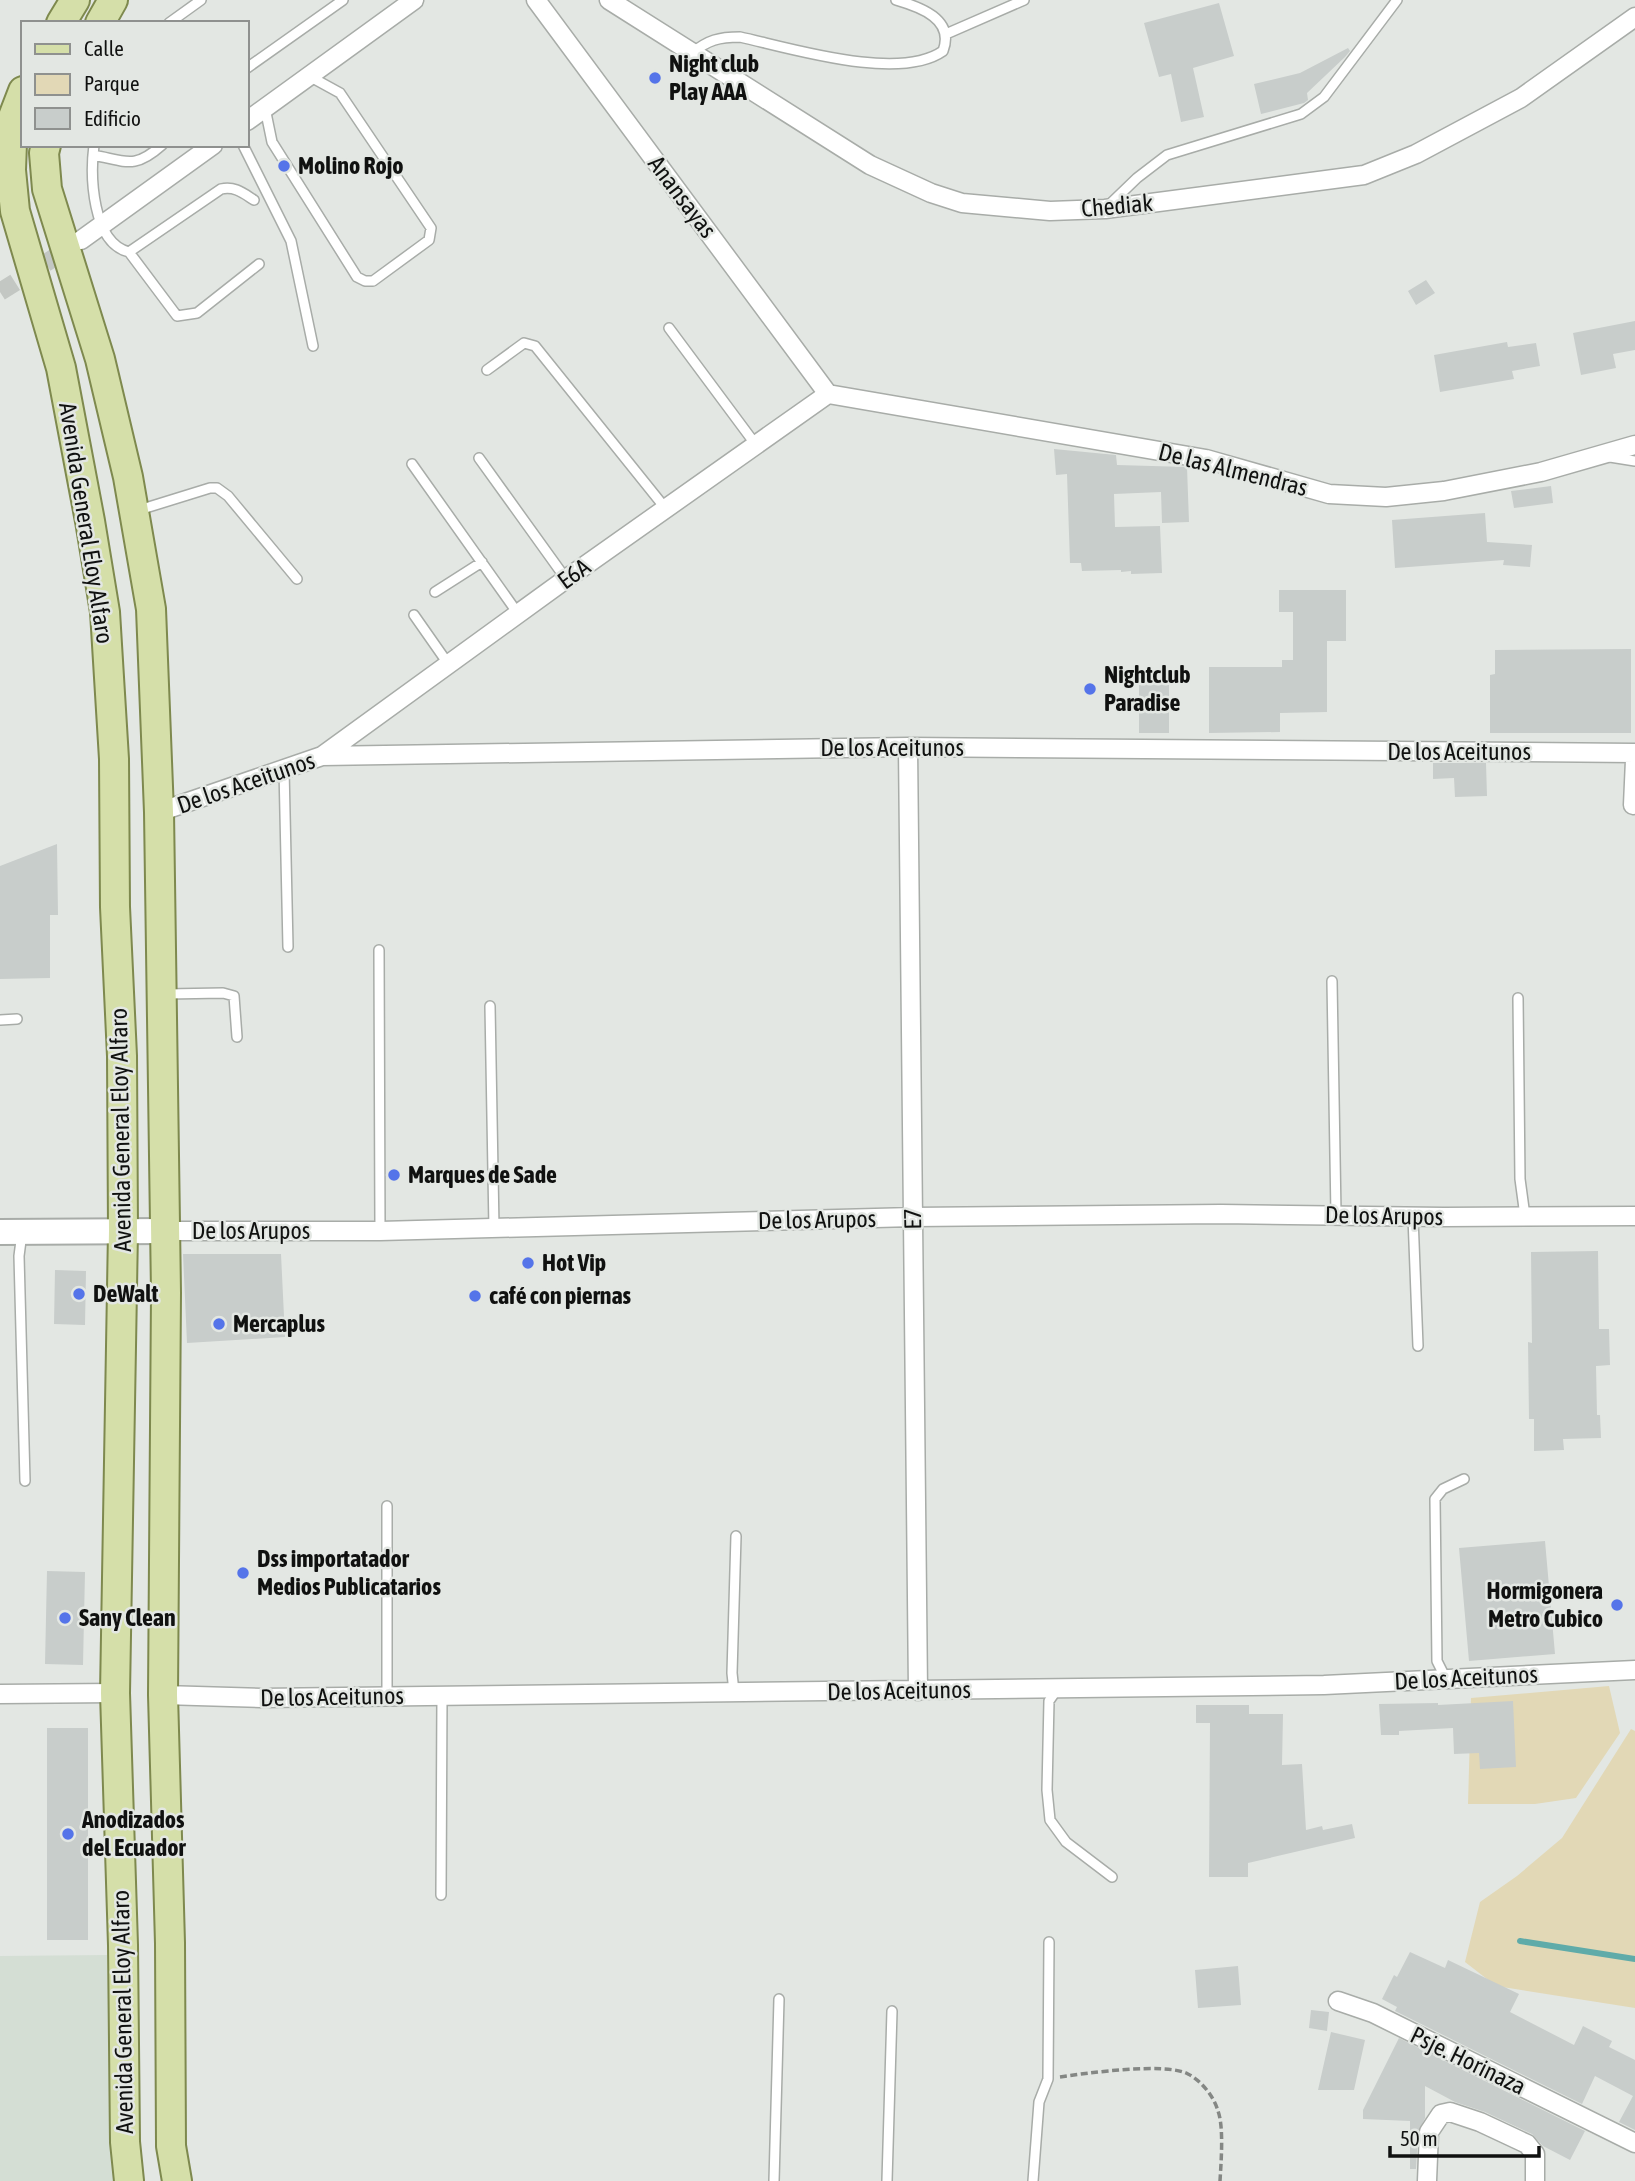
<svg xmlns="http://www.w3.org/2000/svg" width="1635" height="2181" viewBox="0 0 1635 2181" font-family="'Asap Condensed',sans-serif">
<style>
.built{fill:#d4ded4}
.green{fill:#e2d8b6}
.lines{fill:none;stroke-linecap:round;stroke-linejoin:round}
.stream{stroke:#5faba9;stroke-width:6}
.building{fill:#c8cdcb}
.street-tunnel{stroke:#c3c7c3;stroke-width:18;stroke-dasharray:18 9;stroke-linecap:butt}
.lane-casing{stroke:#a8aca8;stroke-width:12}
.street-casing{stroke:#a8aca8;stroke-width:21}
.secondary-casing{stroke:#a8aca8;stroke-width:28}
.primary-casing{stroke:#7e894e;stroke-width:32}
.path{stroke:#848784;stroke-width:3.5;stroke-dasharray:7 3.5;stroke-linecap:butt}
.lane{stroke:#fff;stroke-width:9}
.street{stroke:#fff;stroke-width:18}
.secondary{stroke:#fff;stroke-width:24}
.primary{stroke:#d5dfa9;stroke-width:28}
.poi-dot{fill:#5574e9;stroke:#e3e7e3;stroke-width:2.5}
.labels{text-anchor:middle;stroke-width:5;stroke-linejoin:round;paint-order:stroke}
.poi-label{font-size:24px;font-weight:bold;fill:#101110;stroke:#e3e7e3;text-anchor:start}
.street-label{font-size:24px;fill:#101110;stroke:#e3e7e3}
</style>
<rect width="100%" height="100%" fill="#e3e7e3"/>
<path class="built" d="M107 1955 114 2181H0V1956Z"/>
<path class="green" d="M1609 1686 1620 1733 1576 1798 1535 1804H1468L1471 1698Z
M1631 1729 1635 1731V2008L1496 1986 1465 1962 1480 1902 1517 1876 1562 1838Z"/>
<g class="lines">
<path class="stream" d="M1520 1941 1635 1959"/>
</g>
<path class="building" d="M1219 3 1234 56 1193 68 1204 117 1181 122 1171 74 1159 77 1144 23Z
M1348 48 1350 51 1345 57 1307 93 1308 100 1304 103 1261 114 1254 84 1300 73Z
M1426 280 1435 293 1416 305 1408 291Z
M1635 321V350L1613 354 1616 368 1581 375 1573 333Z
M1507 342 1508 347 1536 343 1540 366 1512 371 1514 379 1440 392 1434 355Z
M1054 449 1116 455 1117 465 1187 467 1189 522 1162 523 1161 492 1114 494 1115 527 1160 526 1162 573 1131 574V571L1121 572V570L1082 571 1081 563H1070L1067 474 1056 475Z
M1551 486 1553 503 1514 508 1511 491Z
M1485 513 1487 542 1532 545 1530 567 1503 565 1504 560 1395 568 1392 520Z
M1279 590H1346V641H1327V712L1280 713V732L1209 733V667H1282V660H1293V612H1279Z
M1631 649V733H1490V675L1495 674V650Z
M1139 682H1169V733H1139Z
M1433 763H1486L1487 796 1455 797 1454 778 1433 779Z
M57 844 58 915H50V978L0 979V866Z
M1598 1251 1599 1329H1609L1610 1365 1596 1366 1597 1415H1600L1601 1438 1563 1439 1564 1450 1534 1451V1419H1529L1528 1342 1532 1343 1531 1252Z
M183 1254H281L285 1337 187 1343Z
M55 1270 86 1271 85 1325 54 1324Z
M1545 1541 1555 1654 1469 1661 1459 1548Z
M47 1571 85 1572 83 1665 45 1664Z
M1513 1701 1516 1767 1480 1769 1479 1753 1454 1754 1453 1728 1399 1731V1735H1381L1379 1704 1438 1703V1705Z
M1196 1705H1249V1714H1283L1282 1765 1302 1764 1306 1830 1322 1826 1323 1830 1352 1824 1355 1838 1248 1863V1877H1209L1210 1723H1196Z
M47 1728H88V1940H47Z
M1410 1952 1445 1968 1448 1960 1519 1994 1510 2012 1574 2045 1583 2026 1612 2041 1609 2047 1635 2060V2130L1619 2122 1633 2096 1595 2076 1582 2104 1395 2011 1397 2007 1382 1999 1394 1975 1397 1977Z
M1238 1966 1241 2005 1198 2008 1195 1970Z
M1311 2010 1329 2012 1327 2031 1309 2028Z
M1331 2032 1365 2040 1354 2090H1318Z
M1399 2038 1585 2131 1570 2160 1543 2146 1532 2134 1485 2112 1455 2102 1425 2086V2118L1418 2132 1416 2169H1410V2121L1363 2119V2110Z"/>
<g class="lines">
<path class="street-tunnel" d="M0 292 74 245"/>
<g class="lane-casing">
<path id="lane" d="M169 23 201 0
M946 34 1024 0
M692 53C708 40 719 37 740 37 790 48 899 82 943 51 955 19 920 7 896 0
M247 68 343 0
M265 108 272 142 357 277 365 281H373L429 240 431 228 340 93 309 76
M94 145C90 176 92 243 129 252L221 189C235 186 243 193 254 200
M243 145 291 241 313 346
M93 155C126 161 134 170 162 145
M1109 205 1137 178 1167 155 1301 114 1324 97 1397 0
M129 252 177 316 197 313 259 264
M669 328 756 445
M487 370 524 343 535 346 666 509
M1610 457 1635 461
M479 458 566 579
M412 464 519 615
M139 510 210 488H217L228 496 297 579
M435 592 482 562
M414 615 449 665
M284 769 288 947
M379 950 380 1231
M1332 981 1336 1214
M167 994 223 993 234 996 237 1037
M1518 998 1520 1179 1525 1216
M490 1006 494 1228
M0 1020 17 1019
M1413 1217 1418 1346
M22 1233 19 1256 25 1481
M387 1506V1696
M1446 1679 1437 1661 1435 1499 1443 1489 1464 1479
M1058 1688 1049 1701 1047 1790 1050 1820 1066 1842 1112 1877
M734 1692 732 1673 736 1536
M441 1895 442 1696
M774 2181 779 1999
M887 2181 892 2011
M1033 2181 1039 2102 1048 2079 1049 1942"/>
</g>
<g class="street-casing">
<path id="street" d="M536 0 828 394
M609 0 870 165 931 193 962 203 1050 211 1105 209 1364 175 1416 154 1521 98 1635 17
M247 121 414 0
M81 240 213 145
M828 394 1206 459 1329 494 1386 497 1444 491 1541 472 1635 445
M908 747 918 1691
M322 756 566 579 828 394
M1633 805 1635 760
M159 812 322 756 908 747 1635 753
M165 1231H380L913 1217 1221 1214 1444 1217 1635 1216
M0 1694 115 1693
M163 1695 261 1698 1324 1685 1635 1670
M1338 2001 1373 2013 1635 2143
M1427 2181 1429 2132 1441 2114 1450 2112 1480 2122 1527 2144 1535 2154V2181"/>
</g>
<g class="secondary-casing">
<path id="secondary" d="M0 1232 165 1231"/>
</g>
<g class="primary-casing">
<path id="primary" d="M61 23 75 0
M100 23 113 0
M23 91 13 117 11 170 15 211 61 368 90 521 105 612 114 759 115 907 122 1056 123 1231 115 1693 123 1945 125 2142 129 2181
M46 145 44 153 47 189 100 359 128 477 151 609 159 812 166 1293 163 1695 170 1943 171 2146 177 2181"/>
</g>
<path class="path" d="M1060 2077C1087 2073 1166 2062 1188 2074 1202 2081 1214 2097 1218 2111 1224 2127 1221 2163 1220 2181"/>
<use href="#lane" class="lane"/>
<use href="#street" class="street"/>
<use href="#secondary" class="secondary"/>
<use href="#primary" class="primary"/>
</g>
<g class="poi-dot">
<circle cx="655" cy="78" r="7"/>
<circle cx="284" cy="166" r="7"/>
<circle cx="1090" cy="689" r="7"/>
<circle cx="394" cy="1175" r="7"/>
<circle cx="528" cy="1263" r="7"/>
<circle cx="79" cy="1294" r="7"/>
<circle cx="475" cy="1296" r="7"/>
<circle cx="219" cy="1324" r="7"/>
<circle cx="243" cy="1573" r="7"/>
<circle cx="1617" cy="1605" r="7"/>
<circle cx="65" cy="1618" r="7"/>
<circle cx="68" cy="1834" r="7"/>
</g>
<g class="labels">
<g class="poi-label">
<text x="669" y="72">Night club<tspan x="669" dy="28">Play AAA</tspan></text>
<text x="298" y="174">Molino Rojo</text>
<text x="1104" y="683">Nightclub<tspan x="1104" dy="28">Paradise</tspan></text>
<text x="408" y="1183">Marques de Sade</text>
<text x="542" y="1271">Hot Vip</text>
<text x="93" y="1302">DeWalt</text>
<text x="489" y="1304">café con piernas</text>
<text x="233" y="1332">Mercaplus</text>
<text x="257" y="1567">Dss importatador<tspan x="257" dy="28">Medios Publicatarios</tspan></text>
<text x="1603" y="1599" text-anchor="end">Hormigonera<tspan x="1603" dy="28">Metro Cubico</tspan></text>
<text x="79" y="1626">Sany Clean</text>
<text x="82" y="1828">Anodizados<tspan x="82" dy="28">del Ecuador</tspan></text>
</g>
<g class="street-label">
<text transform="translate(682 197) rotate(53)" y="8">Anansayas</text>
<text transform="translate(1117 206) rotate(-5)" y="8">Chediak</text>
<text transform="translate(1233 470) rotate(14)" y="8">De las Almendras</text>
<text transform="translate(86 523) rotate(81)" y="8">Avenida General Eloy Alfaro</text>
<text transform="translate(574 574) rotate(-36)" y="8">E6A</text>
<text x="892" y="756">De los Aceitunos</text>
<text x="1459" y="760">De los Aceitunos</text>
<text transform="translate(246 783) rotate(-19)" y="8">De los Aceitunos</text>
<text transform="translate(121 1130) rotate(-91)" y="8">Avenida General Eloy Alfaro</text>
<text transform="translate(1384 1216) rotate(1)" y="8">De los Arupos</text>
<text transform="translate(913 1219) rotate(-91)" y="8">E7</text>
<text transform="translate(817 1220) rotate(-1)" y="8">De los Arupos</text>
<text x="251" y="1239">De los Arupos</text>
<text transform="translate(1466 1678) rotate(-3)" y="8">De los Aceitunos</text>
<text transform="translate(899 1691) rotate(-1)" y="8">De los Aceitunos</text>
<text transform="translate(332 1697) rotate(-1)" y="8">De los Aceitunos</text>
<text transform="translate(123 2012) rotate(-91)" y="8">Avenida General Eloy Alfaro</text>
<text transform="translate(1468 2061) rotate(26)" y="8">Psje. Horinaza</text>
</g>
</g>
<rect x="21" y="21" width="228" height="126" fill="#e3e7e3" stroke="#8f918f" stroke-width="2"/>
<rect x="35" y="44" width="35" height="10" fill="#d5dfa9" stroke="#8f918f" stroke-width="2"/>
<text x="84" y="56" font-size="21" fill="#101110">Calle</text>
<rect x="35" y="74" width="35" height="21" fill="#e2d8b6" stroke="#8f918f" stroke-width="2"/>
<text x="84" y="91" font-size="21" fill="#101110">Parque</text>
<rect x="35" y="108" width="35" height="21" fill="#c8cdcb" stroke="#8f918f" stroke-width="2"/>
<text x="84" y="126" font-size="21" fill="#101110">Edificio</text>
<path d="M1390 2146v10h149v-10" fill="none" stroke="#101110" stroke-width="3.5"/>
<text x="1400" y="2146" font-size="21" fill="#101110" stroke="#e3e7e3" stroke-width="5" paint-order="stroke">50 m</text>
</svg>
